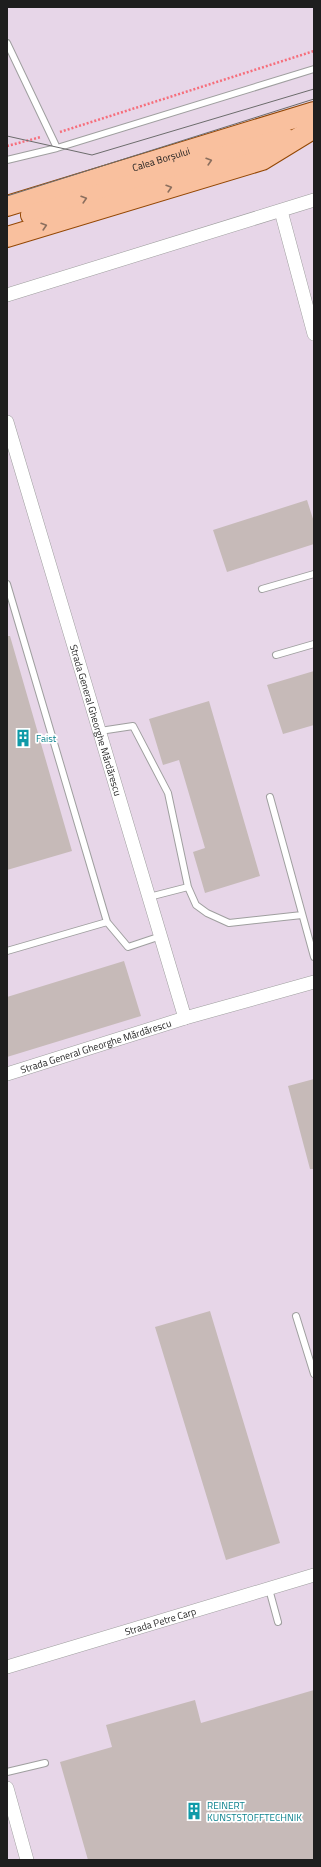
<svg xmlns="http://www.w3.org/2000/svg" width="321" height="1867" viewBox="0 0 321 1867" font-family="'Titillium Web',sans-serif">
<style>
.industrial{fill:#e7d6e8}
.building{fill:#c6bab8}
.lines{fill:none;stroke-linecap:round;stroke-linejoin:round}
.service-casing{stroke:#9f9f9f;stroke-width:8}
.minor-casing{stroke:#9f9f9f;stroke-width:14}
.primary-casing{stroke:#944704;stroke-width:22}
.path{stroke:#f66e7b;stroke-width:2.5;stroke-dasharray:2 2;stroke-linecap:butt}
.service{stroke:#fff;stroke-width:6}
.minor{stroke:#fff;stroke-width:13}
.primary{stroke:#f9c09e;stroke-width:20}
.tram{stroke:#6c6c6c;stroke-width:1}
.oneway{stroke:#8c6f5e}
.labels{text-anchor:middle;stroke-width:3.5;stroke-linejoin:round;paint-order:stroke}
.street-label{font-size:10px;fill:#1e1e1e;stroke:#fff}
.culture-label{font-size:10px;fill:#0d838f;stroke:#fff;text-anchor:start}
</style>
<rect width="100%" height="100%" fill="#efe9e4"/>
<path class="industrial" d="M7 7H314V1860H7Z"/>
<path class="building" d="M307 500 314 522V544L227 572 213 530Z
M7 636H10L72 851 7 870Z
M314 671V725L283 734 267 685Z
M209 701 260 876 205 893 193 852 205 848 179 760 163 765 149 719Z
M124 961 141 1016 7 1057V997Z
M314 1079V1169H310L288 1086Z
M210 1311 280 1543 226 1560 155 1327Z
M314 1690V1860H88L60 1762 112 1747 106 1725 195 1700 201 1723Z"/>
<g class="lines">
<g class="service-casing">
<path id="service" d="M7 43 57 148
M7 160 57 148 314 69
M7 584 107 922 128 947 161 936
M262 589 314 574
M276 655 314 644
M100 731 133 726 168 793 188 887 196 905 207 913 229 923 302 915
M270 797 314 957
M149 897 188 887
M7 951 107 922
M296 1316 314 1374
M269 1589 278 1622
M7 1772 45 1763"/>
</g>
<g class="minor-casing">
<g id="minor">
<path d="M281 211 314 334"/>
<path d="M7 295 314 200"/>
<path id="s1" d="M7 422 185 1018"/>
<path id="s2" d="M7 1074 185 1018 314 982"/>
<path id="s3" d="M7 1667 314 1575"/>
<path d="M7 1788 27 1860"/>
</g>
</g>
<g class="primary-casing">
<g id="primary">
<path id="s4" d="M7 206 314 112"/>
<path d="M31 215 285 138"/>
<path d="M7 237 262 160 311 130"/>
</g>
</g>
<path class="path" d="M60 132 314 51
M7 146 41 137"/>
<use href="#service" class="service"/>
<use href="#minor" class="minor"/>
<use href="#primary" class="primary"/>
<path class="tram" d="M7 136 92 155 314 89
M7 196 314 99"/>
</g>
<defs><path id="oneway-chevron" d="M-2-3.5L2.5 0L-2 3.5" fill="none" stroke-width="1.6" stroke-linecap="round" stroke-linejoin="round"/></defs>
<g class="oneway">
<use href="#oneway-chevron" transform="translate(209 161) rotate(-17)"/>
<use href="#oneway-chevron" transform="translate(169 188) rotate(-17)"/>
<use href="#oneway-chevron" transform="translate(84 199) rotate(-17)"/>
<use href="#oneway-chevron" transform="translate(44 226) rotate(-17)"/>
</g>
<defs>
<g id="building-bare" transform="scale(1.38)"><path d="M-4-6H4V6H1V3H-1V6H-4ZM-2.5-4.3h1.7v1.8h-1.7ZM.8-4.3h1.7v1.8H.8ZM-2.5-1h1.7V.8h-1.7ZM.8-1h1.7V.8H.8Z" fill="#0f9aa8" stroke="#fff" stroke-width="2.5" paint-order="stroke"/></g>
</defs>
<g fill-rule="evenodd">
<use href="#building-bare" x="23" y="738"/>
<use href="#building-bare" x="194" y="1811"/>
</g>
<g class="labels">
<g class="street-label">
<text dy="4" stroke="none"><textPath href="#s4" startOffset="161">Calea Borșului</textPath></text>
<text dy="4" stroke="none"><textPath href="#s1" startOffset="311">Strada General Gheorghe Mărdărescu</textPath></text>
<text dy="4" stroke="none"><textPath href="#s2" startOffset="93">Strada General Gheorghe Mărdărescu</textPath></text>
<text dy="4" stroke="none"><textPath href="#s3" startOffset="160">Strada Petre Carp</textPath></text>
</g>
<g class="culture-label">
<text x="36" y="742">Faist</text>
<text x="207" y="1809">REINERT<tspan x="207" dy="12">KUNSTSTOFFTECHNIK</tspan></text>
</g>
</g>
<rect width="321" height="1867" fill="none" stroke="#1e1e1e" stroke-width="16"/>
</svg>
